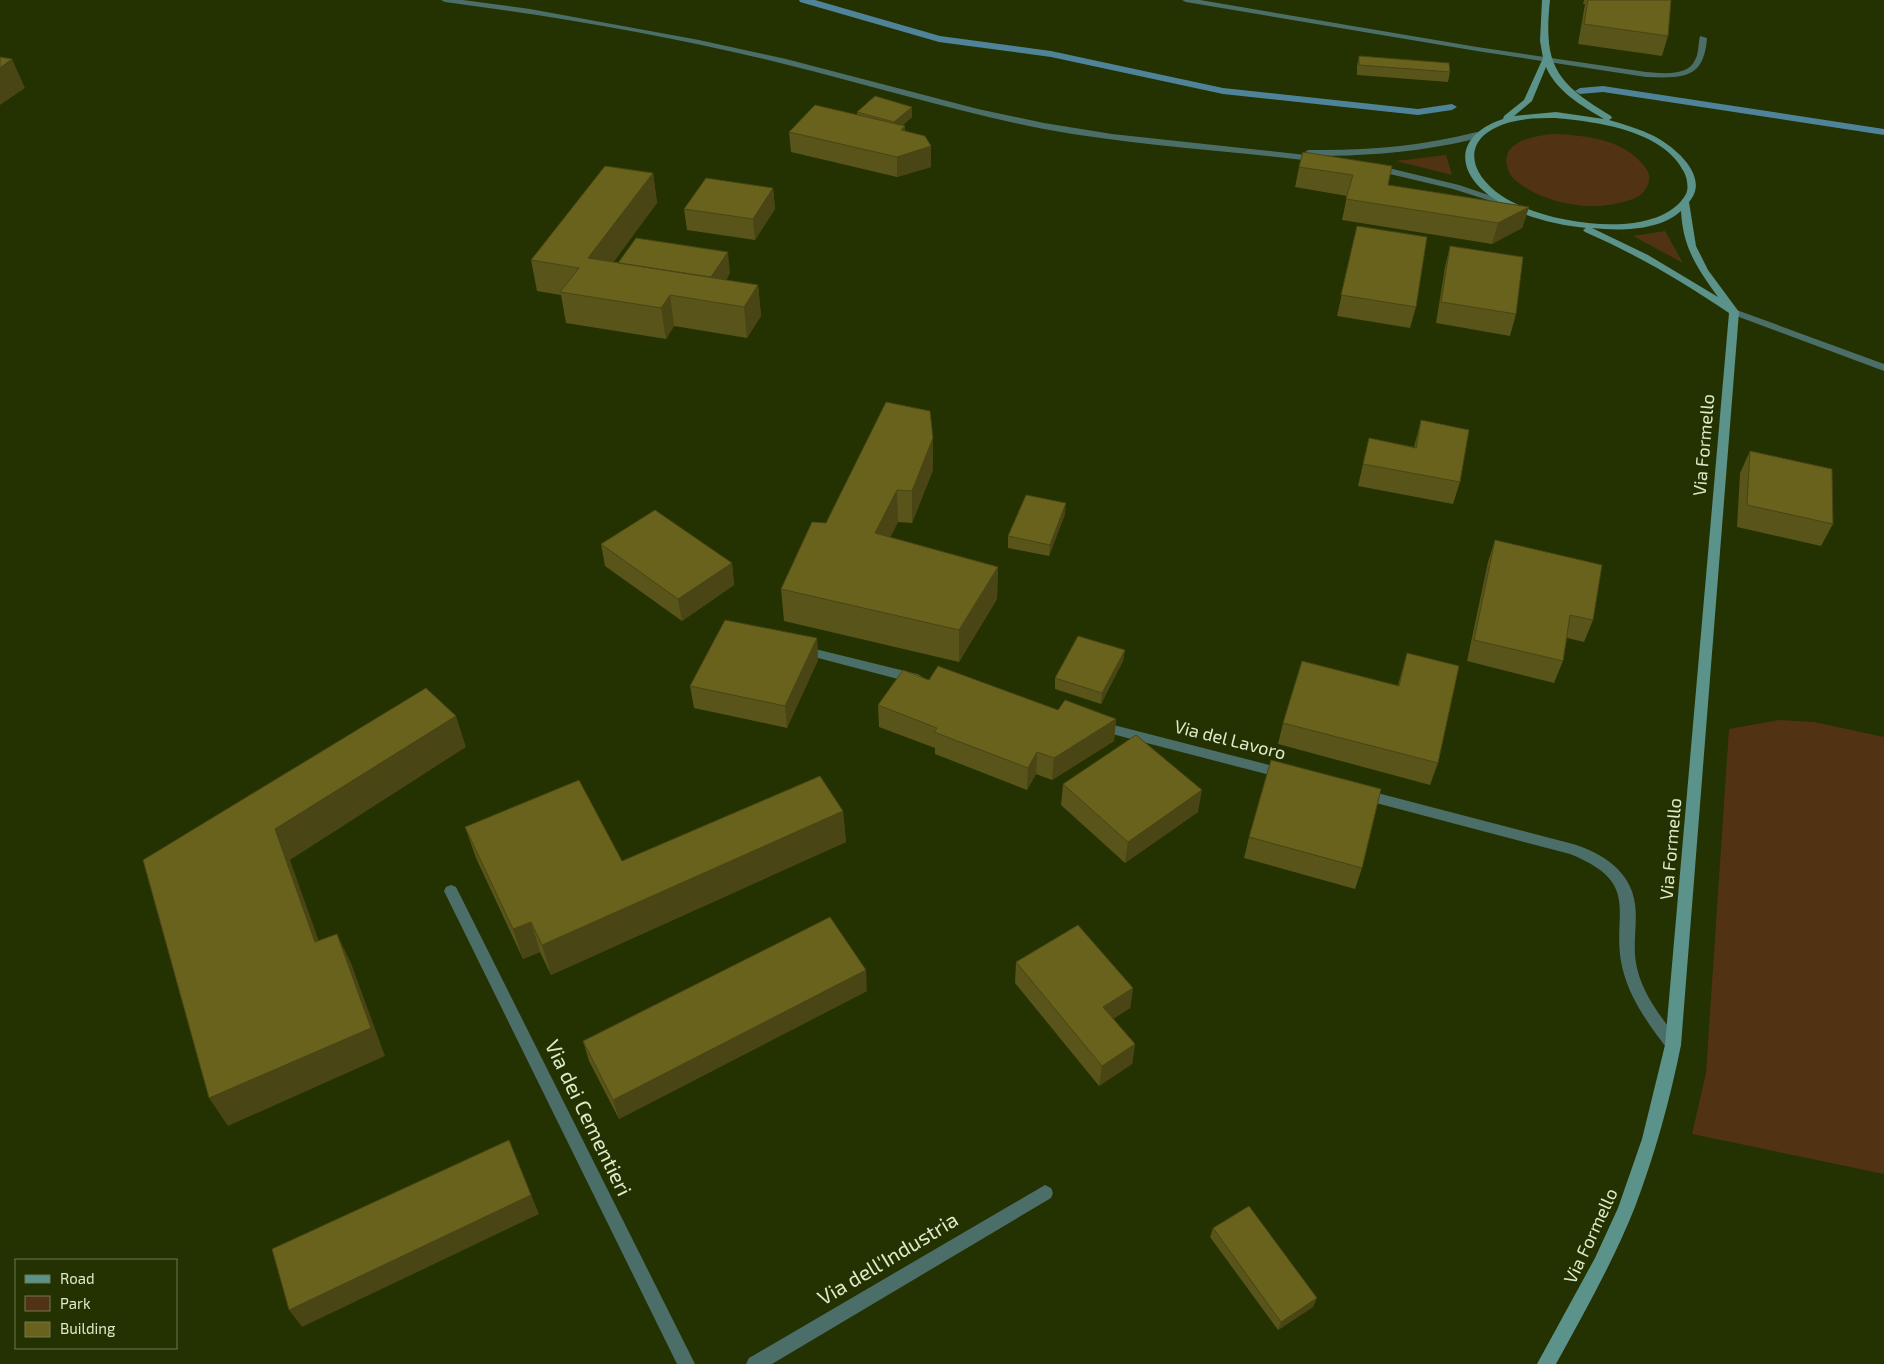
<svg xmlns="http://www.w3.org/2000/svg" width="1884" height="1364" viewBox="0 0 1884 1364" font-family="'Exo 2',sans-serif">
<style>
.green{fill:#513314}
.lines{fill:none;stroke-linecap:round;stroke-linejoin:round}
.stream{fill:#4f839a;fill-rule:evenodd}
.service{fill:#4c6e68;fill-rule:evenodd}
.minor{fill:#4c6e68;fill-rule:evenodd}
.tertiary{fill:#4c6e68;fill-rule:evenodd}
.secondary{fill:#5b928a;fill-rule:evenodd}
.wall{fill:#595419}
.shaded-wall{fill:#494514}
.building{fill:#68621d;stroke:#494514}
.labels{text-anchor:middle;stroke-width:4;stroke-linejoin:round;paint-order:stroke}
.street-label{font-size:18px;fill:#deeaca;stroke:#243101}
.near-street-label{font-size:21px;fill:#deeaca;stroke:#243101}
</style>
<rect width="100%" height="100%" fill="#243101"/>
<path class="green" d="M1553 134C1584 135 1624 139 1644 166 1651 174 1651 181 1645 190 1640 198 1628 201 1619 203 1588 211 1546 203 1520 184 1514 180 1508 173 1507 166 1501 141 1535 136 1553 134Z
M1446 155 1452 175 1396 161Z
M1665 231 1683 263 1633 236Z
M1779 720 1814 722 1884 737V1174L1692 1134 1706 1073 1729 729Z"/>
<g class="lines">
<path class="stream" d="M799 0H815L940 36 1051 51 1223 88 1418 109 1452 104 1457 107 1452 110 1418 115 1223 94 1051 57 939 42 800 2Z
M1603 86 1884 129V135L1603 92 1580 94 1575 91 1580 88Z"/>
<path class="service" d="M1182 0H1200L1477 47 1646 72C1661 73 1688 77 1695 60 1699 53 1698 44 1700 36L1707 38C1704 80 1682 78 1646 77L1477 51 1186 2Z"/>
<path class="minor" d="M803 646 917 674 921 676 923 679 921 682 917 684 799 653 797 650 799 647Z
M1098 721 1285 769 1290 770 1292 774 1290 778 1285 779 1093 729 1092 726 1093 723Z
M1362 789 1573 844C1602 853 1631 871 1635 904 1638 928 1631 947 1638 972 1645 998 1663 1019 1678 1040L1681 1045 1678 1050 1673 1052 1668 1050C1650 1026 1632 1002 1624 974 1607 916 1647 885 1570 854L1357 798 1355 794 1357 790Z
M451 885 456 887 695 1364H677L444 891 446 887Z
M1045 1185 1051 1188 1053 1193 1051 1198 772 1364H746L749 1358Z"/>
<path class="tertiary" d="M441 0H463L530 9 699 40 786 59 978 109 1044 123 1112 134 1306 155V151L1309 150C1366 151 1421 146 1477 132L1481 135C1474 140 1461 142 1452 144 1406 153 1360 156 1313 156L1322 157V161L1319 162C1227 150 1135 146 1044 129 956 112 870 85 784 64 672 36 559 17 445 2Z
M1376 165 1459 185 1512 203 1507 206 1453 189 1373 170 1372 168Z
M1734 309 1884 364V371L1731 314 1729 312Z"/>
<path class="secondary" d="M1542 0H1550C1543 66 1556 83 1611 116L1612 118 1609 120C1624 124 1639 129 1654 136 1675 147 1711 177 1689 202L1696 246 1708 270 1739 312 1681 1045C1670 1100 1655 1154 1635 1207 1613 1262 1584 1313 1556 1364H1537L1595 1258 1618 1208 1642 1139 1665 1045 1729 313C1683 282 1636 254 1585 232L1583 230 1586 228C1558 225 1526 218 1501 203 1457 179 1449 137 1503 119L1504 116 1524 100 1543 58 1540 41ZM1546 67C1556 91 1582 106 1604 119L1556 112 1514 116 1532 101ZM1556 118C1597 122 1663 130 1684 172 1687 178 1689 188 1686 194 1658 244 1541 223 1502 196 1465 171 1462 135 1511 122 1525 118 1541 118 1556 118ZM1681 211C1683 248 1697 268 1718 297L1648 255 1592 228C1620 231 1659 231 1681 211Z"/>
</g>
<path class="wall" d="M1584 0H1671L1668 36 1662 56 1578 44 1585 4H1583Z
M1359 56 1450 72 1448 82 1357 75V66Z
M912 107V117L903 125 905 126V131L931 146V167L897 177 791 152 789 132 857 115V112Z
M1303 152 1388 185 1529 207 1522 228 1492 244 1342 220 1347 196 1295 187 1299 167Z
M653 173 657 203 613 262 730 273 726 280 758 285 761 316 747 338 674 326 666 339 566 323 561 295 537 291 531 260Z
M773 188 775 209 755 240 687 230 684 209Z
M1357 226 1416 307 1410 328 1337 316Z
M1450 246 1516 314 1510 336 1436 323 1445 267Z
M1421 420 1460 482 1453 504 1358 486 1369 438 1414 447Z
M1750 451 1833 524 1821 546 1737 527 1740 473Z
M933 470 912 523 898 522 890 537 998 567 997 599 959 662 784 621 781 589 826 523Z
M1065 514 1049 556 1008 548V536Z
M1495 540 1593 620 1584 642 1567 638 1563 661 1554 683 1467 661 1488 562Z
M601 544 732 563 734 585 682 621 605 566Z
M817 638 818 660 787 728 694 708 690 686Z
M1125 650 1123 661 1101 704 1055 689V678Z
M1407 653 1438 763 1430 785 1278 744 1283 723 1398 685Z
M929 680 1058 710 1116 719 1114 741 1052 780 1036 774 1027 790 935 754V748L879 727 878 705Z
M1063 784 1198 812 1125 863 1061 805Z
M843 811 846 842 551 975 540 952 523 959 476 858 465 827 622 861Z
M1249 837 1362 868 1355 889 1244 858Z
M1016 962 1133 988 1130 1008 1113 1019 1135 1044 1132 1064 1099 1086 1015 983Z
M867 991 619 1119 589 1061 583 1041Z
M1213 1228 1313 1307 1278 1330 1210 1237Z"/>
<path class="shaded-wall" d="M12 59 25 88 0 105V68Z
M912 107V117L894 133V122Z
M905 126 906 146 901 130Z
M931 146V167L897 177V157Z
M653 173 657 203 594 289 588 258Z
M773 188 775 209 755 240 753 219Z
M1529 207 1522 228 1492 244 1498 223Z
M728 252 730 273 711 302 705 286Z
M758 285 761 316 747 338 744 307Z
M670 295 674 326 666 339 661 308Z
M933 438V470L912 523V491Z
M897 490 898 522 877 565 875 533Z
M1066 503 1065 514 1049 556 1050 545Z
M732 563 734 585 682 621 678 599Z
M998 567 997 599 959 662V630Z
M817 638 818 660 787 728 785 706Z
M1125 650 1123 661 1101 704 1102 693Z
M456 716 466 747 290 860 330 972 315 942 275 829Z
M1116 719 1114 741 1052 780 1054 758Z
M1037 752 1036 774 1027 790 1028 768Z
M1202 790 1198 812 1125 863 1128 842Z
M843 811 846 842 551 975 542 945Z
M531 922 540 952 523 959 513 929Z
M337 934 351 963 385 1056 228 1126 209 1098Z
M866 970 867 991 619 1119 613 1100Z
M1133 988 1130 1008 1100 1027 1103 1007Z
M1135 1044 1132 1064 1099 1086 1102 1066Z
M509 1140 539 1214 302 1327 289 1310Z
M1317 1298 1313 1307 1278 1330 1281 1322Z"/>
<path class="building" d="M1588 0H1671L1668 36 1584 24Z
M1359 56 1449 63 1450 72 1359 65Z
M0 57 12 59 0 68Z
M875 96 912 107 894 122 857 112Z
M815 105 905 126 901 130 925 136 931 146 897 157 789 132Z
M1303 152 1392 166 1388 185 1529 207 1498 223 1346 199 1353 175 1299 167Z
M605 166 653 173 588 258 758 285 744 307 670 295 661 308 560 292 579 268 531 260Z
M706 178 773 188 753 219 684 209Z
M1357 226 1427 237 1416 307 1341 295Z
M636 238 728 252 711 277 618 263Z
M1450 246 1523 257 1516 314 1441 302Z
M886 402 930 411 933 438 912 491 897 490 875 533 998 567 959 630 781 589 812 522 826 523Z
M1421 420 1469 430 1460 482 1363 464 1369 438 1416 448Z
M1750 451 1832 469 1833 524 1747 505Z
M1026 495 1066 503 1050 545 1008 536Z
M655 510 732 563 678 599 601 544Z
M1495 540 1602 565 1593 620 1570 615 1563 661 1474 640Z
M725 620 817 638 785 706 690 686Z
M1078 636 1125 650 1102 693 1055 678Z
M1407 653 1459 666 1438 763 1283 723 1302 661 1399 686Z
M938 666 1058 710 1065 700 1116 719 1054 758 1037 752 1028 768 934 732 937 728 878 705 903 670 929 680Z
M426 688 456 716 275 829 315 942 337 934 371 1028 209 1098 143 860Z
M1136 735 1202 790 1128 842 1063 784Z
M1271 760 1381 789 1362 868 1249 837Z
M820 776 843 811 542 945 531 922 513 929 465 827 579 780 622 861Z
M830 917 866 970 613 1100 583 1041Z
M1078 925 1133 988 1103 1007 1135 1044 1102 1066 1016 962Z
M509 1140 531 1195 289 1310 272 1249Z
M1249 1206 1317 1298 1281 1322 1213 1228Z"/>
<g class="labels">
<g class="street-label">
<text transform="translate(1704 445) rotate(-85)" y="6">Via Formello</text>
<text transform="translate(1230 740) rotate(14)" y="6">Via del Lavoro</text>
<text transform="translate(1671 849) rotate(-85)" y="6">Via Formello</text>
<text transform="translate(1591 1236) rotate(-65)" y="6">Via Formello</text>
</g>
<g class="near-street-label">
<text transform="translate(588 1118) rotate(64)" y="7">Via dei Cementieri</text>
<text transform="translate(888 1259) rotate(-31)" y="7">Via dell'Industria</text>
</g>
</g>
<rect x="15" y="1259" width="162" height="90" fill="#243101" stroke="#6e7b51"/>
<rect x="25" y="1275" width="25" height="8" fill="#5b928a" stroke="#6e7b51"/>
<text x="60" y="1284" font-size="15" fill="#deeaca">Road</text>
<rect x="25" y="1296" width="25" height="15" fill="#513314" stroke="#6e7b51"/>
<text x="60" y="1309" font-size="15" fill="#deeaca">Park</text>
<rect x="25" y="1322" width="25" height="15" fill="#68621d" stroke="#6e7b51"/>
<text x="60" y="1334" font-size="15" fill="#deeaca">Building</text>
</svg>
